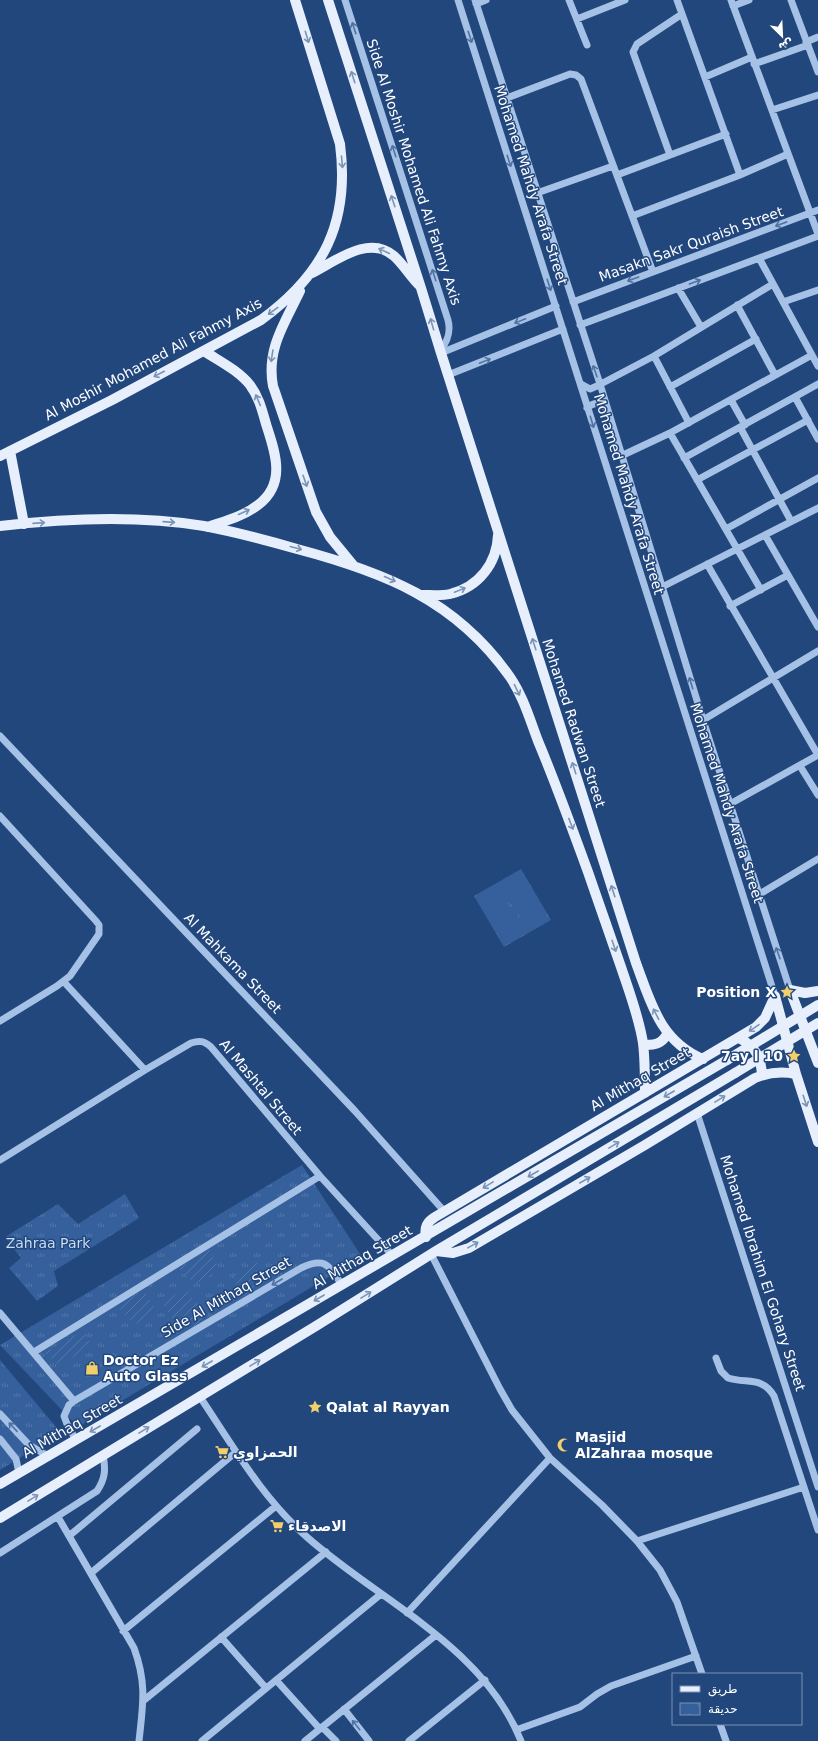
<svg xmlns="http://www.w3.org/2000/svg" width="818" height="1741" viewBox="0 0 818 1741" font-family="'DejaVu Sans',Cairo,sans-serif">
<style>
.park{fill:url(#park-tufts)}
.garden{fill:url(#garden-furrows)}
.pitch{fill:#35609b}
.lines{fill:none;stroke-linecap:round;stroke-linejoin:round}
.minor{stroke:#a6c1e6;stroke-width:7}
.major{stroke:#e7effd;stroke-width:10}
.major-bridge{stroke:#e7effd;stroke-width:10}
.oneway{stroke:#5072a2}
.oneway2{stroke:#7b93b7}
.labels{text-anchor:middle;stroke-width:3;stroke-linejoin:round;paint-order:stroke}
.street-label{font-size:14px;fill:#fff;stroke:#22477d}
.poi-label{font-size:14px;font-weight:bold;fill:#fff;stroke:#22477d;text-anchor:start}
.park-label{font-size:14px;fill:#c9dcf5;stroke:#22477d}
</style>
<defs>
<pattern id="park-tufts" width="24" height="20" patternUnits="userSpaceOnUse"><rect width="24" height="20" fill="#35609b"/><path d="M3 7l-1-3M5 7V3M7 7l1-3M15 17l-1-3M17 17v-4M19 17l1-3" fill="none" stroke="#5378aa"/></pattern>
<pattern id="garden-furrows" width="10" height="10" patternUnits="userSpaceOnUse"><rect width="10" height="10" fill="#35609b"/><path d="M-1 1l2-2M0 10L10 0M9 11l2-2" fill="none" stroke="#5378aa"/></pattern>
</defs>
<rect width="100%" height="100%" fill="#22477d"/>
<path class="park" d="M521 869 551 920 504 947 474 896Z
M302 1165 362 1257 78 1427 0 1345Z
M125 1194 139 1218 54 1271 58 1286 37 1301 9 1268 21 1258 5 1237 58 1204 78 1224Z
M0 1360 61 1433 0 1470Z"/>
<path class="garden" d="M210 1250 219 1270 195 1284 179 1268Z
M256 1262 267 1282 244 1296 231 1277Z
M187 1289 205 1320 183 1333 161 1302Z
M144 1290 156 1311 134 1325 117 1306Z
M82 1331 92 1345 60 1365 44 1353Z"/>
<path class="pitch" d="M521 871 549 920 528 931 500 883Z
M497 885 525 934 504 945 476 897Z"/>
<g class="lines">
<path class="minor" d="M345 0 448 320C451 332 448 341 440 351
M458 0 775 996
M475 0 600 384 703 720 790 990
M569 0 587 45
M677 0 740 175
M731 0 818 234
M791 0 818 72
M476 4 486 0
M733 6 749 0
M577 19 625 0
M806 42 818 37
M754 64 808 45
M705 77 752 57
M507 98 570 74 576 75 581 79 653 272
M772 110 818 95
M670 155 633 52 637 44 682 14
M617 175 726 134
M537 193 613 166
M632 216 740 175 788 154
M759 258 818 366
M678 288 701 327
M573 302 818 210
M783 302 818 290
M737 305 775 375
M580 325 818 236
M441 353 556 306
M654 356 689 423
M448 375 563 329
M581 384 590 389 597 386 654 356 773 284
M670 387 756 339
M795 397 818 439
M731 400 745 425
M587 408C594 402 600 402 606 408
M740 427 791 521
M670 433 761 590
M621 456 670 433 812 355
M684 458 818 384
M697 480 808 420
M726 529 818 478
M765 535 818 627
M707 564 818 755
M662 587 818 508
M730 606 788 575
M703 720 818 651
M0 736 355 1111 444 1211
M800 766 818 795
M730 804 818 755
M0 816 96 921 99 925V934L70 976 57 986 0 1021
M758 895 818 859
M64 982 145 1070
M697 1113 818 1487
M0 1160 145 1070 191 1043C200 1040 204 1041 211 1047L320 1176 392 1255
M431 1254 500 1389 512 1410 550 1458 602 1505 637 1541 660 1570 677 1602 702 1674
M0 1313 74 1401
M34 1352 320 1176
M716 1358 721 1371 728 1378C747 1384 762 1376 774 1396L818 1530
M200 1397C233 1446 262 1498 308 1538 381 1602 483 1646 521 1741
M0 1414 29 1445 48 1456
M0 1439 16 1459 19 1473
M76 1440 67 1424 64 1416 69 1405 74 1401 301 1268C326 1256 329 1266 342 1285
M58 1517 134 1648C147 1684 143 1704 139 1741
M69 1536 197 1429
M637 1541 804 1487
M0 1553 97 1491C105 1479 106 1470 103 1455
M91 1573 236 1452
M407 1613 550 1458
M123 1631 276 1506
M221 1637 266 1688
M276 1680 320 1729
M143 1701 326 1552
M344 1709 369 1741
M720 1724 726 1741
M322 1727 336 1741
M516 1730 580 1707 597 1694 611 1686 696 1656
M202 1741 381 1594
M305 1741 436 1635
M409 1741 485 1680"/>
<path class="major" d="M328 0 421 288 441 353 636 963C651 1003 660 1041 703 1059
M312 273C336 261 369 234 394 256 403 264 410 276 419 285
M300 291C285 323 266 349 273 386L316 512 330 537 353 565
M204 351C219 361 238 370 250 385 259 397 262 410 266 424 275 452 287 483 258 505 244 516 225 521 208 527
M10 451 24 524
M0 456 112 400 261 320C324 274 350 222 340 144L295 0
M0 526C68 518 137 515 204 526 236 532 266 540 297 549 384 572 456 600 510 677 523 696 530 720 538 741 556 784 572 828 588 872 599 904 610 935 621 967 629 991 639 1017 643 1043 645 1060 645 1077 645 1093
M422 595C431 595 442 596 450 594 479 587 497 563 498 535
M790 990 818 1063
M790 990 805 993 818 991
M775 996 796 1074 818 1142
M739 1038C755 1046 761 1057 762 1075
M643 1044C654 1046 662 1044 667 1034
M426 1237C424 1227 427 1222 435 1217L756 1027 765 1018 775 996
M436 1251 453 1253 469 1248 645 1145 755 1078C769 1072 781 1071 796 1074
M0 1484 727 1060
M0 1518 316 1326 436 1251 735 1073"/>
<path class="major-bridge" d="M727 1060 818 1005
M735 1073 818 1023"/>
</g>
<defs><path id="oneway-shaft" d="M-6 0H5M1.5-3L5.5 0L1.5 3" fill="none" stroke-width="1.6" stroke-linecap="round" stroke-linejoin="round"/></defs>
<g class="oneway">
<use href="#oneway-shaft" transform="translate(354 28) rotate(-108)"/>
<use href="#oneway-shaft" transform="translate(470 37) rotate(72)"/>
<use href="#oneway-shaft" transform="translate(394 151) rotate(-108)"/>
<use href="#oneway-shaft" transform="translate(509 161) rotate(72)"/>
<use href="#oneway-shaft" transform="translate(781 224) rotate(160)"/>
<use href="#oneway-shaft" transform="translate(434 275) rotate(-108)"/>
<use href="#oneway-shaft" transform="translate(633 279) rotate(160)"/>
<use href="#oneway-shaft" transform="translate(695 282) rotate(-20)"/>
<use href="#oneway-shaft" transform="translate(549 285) rotate(72)"/>
<use href="#oneway-shaft" transform="translate(520 321) rotate(158)"/>
<use href="#oneway-shaft" transform="translate(485 361) rotate(-22)"/>
<use href="#oneway-shaft" transform="translate(595 371) rotate(-109)"/>
<use href="#oneway-shaft" transform="translate(592 422) rotate(73)"/>
<use href="#oneway-shaft" transform="translate(691 683) rotate(-107)"/>
<use href="#oneway-shaft" transform="translate(778 953) rotate(-109)"/>
<use href="#oneway-shaft" transform="translate(277 1282) rotate(150)"/>
<use href="#oneway-shaft" transform="translate(13 1427) rotate(-133)"/>
<use href="#oneway-shaft" transform="translate(356 1725) rotate(-129)"/>
</g>
<g class="oneway2">
<use href="#oneway-shaft" transform="translate(307 37) rotate(73)"/>
<use href="#oneway-shaft" transform="translate(353 77) rotate(-108)"/>
<use href="#oneway-shaft" transform="translate(342 162) rotate(85)"/>
<use href="#oneway-shaft" transform="translate(393 201) rotate(-108)"/>
<use href="#oneway-shaft" transform="translate(384 251) rotate(-155)"/>
<use href="#oneway-shaft" transform="translate(273 311) rotate(144)"/>
<use href="#oneway-shaft" transform="translate(432 324) rotate(-106)"/>
<use href="#oneway-shaft" transform="translate(272 356) rotate(99)"/>
<use href="#oneway-shaft" transform="translate(159 374) rotate(153)"/>
<use href="#oneway-shaft" transform="translate(258 400) rotate(-113)"/>
<use href="#oneway-shaft" transform="translate(305 481) rotate(71)"/>
<use href="#oneway-shaft" transform="translate(244 512) rotate(-24)"/>
<use href="#oneway-shaft" transform="translate(169 522) rotate(4)"/>
<use href="#oneway-shaft" transform="translate(39 523) rotate(-4)"/>
<use href="#oneway-shaft" transform="translate(296 548) rotate(15)"/>
<use href="#oneway-shaft" transform="translate(390 579) rotate(24)"/>
<use href="#oneway-shaft" transform="translate(460 590) rotate(-22)"/>
<use href="#oneway-shaft" transform="translate(534 644) rotate(-108)"/>
<use href="#oneway-shaft" transform="translate(517 690) rotate(64)"/>
<use href="#oneway-shaft" transform="translate(574 768) rotate(-108)"/>
<use href="#oneway-shaft" transform="translate(571 824) rotate(69)"/>
<use href="#oneway-shaft" transform="translate(613 891) rotate(-108)"/>
<use href="#oneway-shaft" transform="translate(614 946) rotate(71)"/>
<use href="#oneway-shaft" transform="translate(656 1014) rotate(-117)"/>
<use href="#oneway-shaft" transform="translate(754 1028) rotate(146)"/>
<use href="#oneway-shaft" transform="translate(669 1094) rotate(150)"/>
<use href="#oneway-shaft" transform="translate(720 1099) rotate(-31)"/>
<use href="#oneway-shaft" transform="translate(805 1101) rotate(72)"/>
<use href="#oneway-shaft" transform="translate(614 1145) rotate(-31)"/>
<use href="#oneway-shaft" transform="translate(533 1174) rotate(150)"/>
<use href="#oneway-shaft" transform="translate(585 1180) rotate(-30)"/>
<use href="#oneway-shaft" transform="translate(488 1185) rotate(149)"/>
<use href="#oneway-shaft" transform="translate(473 1245) rotate(-29)"/>
<use href="#oneway-shaft" transform="translate(366 1295) rotate(-32)"/>
<use href="#oneway-shaft" transform="translate(319 1298) rotate(150)"/>
<use href="#oneway-shaft" transform="translate(255 1363) rotate(-31)"/>
<use href="#oneway-shaft" transform="translate(207 1364) rotate(150)"/>
<use href="#oneway-shaft" transform="translate(95 1429) rotate(150)"/>
<use href="#oneway-shaft" transform="translate(144 1430) rotate(-31)"/>
<use href="#oneway-shaft" transform="translate(33 1498) rotate(-32)"/>
</g>
<defs>
<g id="sight-bare" transform="scale(1.08)"><path d="M0-6L1.8-2.2L6-1.7L2.9 1.2L3.7 5.4L0 3.3L-3.7 5.4L-2.9 1.2L-6-1.7L-1.8-2.2Z" fill="#f2cf69" stroke="#22477d" stroke-width="2.5" paint-order="stroke"/></g>
<g id="shop-bare" transform="scale(1.08)"><path d="M-5-2.5h2.3a2.7 3.5 0 0 1 5.4 0H5L5.5 6h-11ZM-1.5-2.5h3a1.5 2.3 0 0 0-3 0Z" fill="#f2cf69" stroke="#22477d" stroke-width="2.5" paint-order="stroke"/></g>
<g id="mosque-bare" transform="scale(1.08)"><path d="M3.5-4.9A6 6 0 1 0 3.5 4.9A5 5 0 1 1 3.5-4.9Z" fill="#f2cf69" stroke="#22477d" stroke-width="2.5" paint-order="stroke"/></g>
<g id="supermarket-bare" transform="scale(1.08)"><path d="M-6-5.5h2.5l.6 2H6L4.5 2H-2.5L-4.4-4H-6ZM-1.5 3.2a1.3 1.3 0 1 0 .1 0ZM3 3.2a1.3 1.3 0 1 0 .1 0Z" fill="#f2cf69" stroke="#22477d" stroke-width="2.5" paint-order="stroke"/></g>
</defs>
<g fill-rule="evenodd">
<use href="#sight-bare" x="787" y="992"/>
<use href="#sight-bare" x="794" y="1056"/>
<use href="#shop-bare" x="92" y="1368"/>
<use href="#sight-bare" x="315" y="1407"/>
<use href="#mosque-bare" x="564" y="1445"/>
<use href="#supermarket-bare" x="222" y="1452"/>
<use href="#supermarket-bare" x="277" y="1526"/>
</g>
<g class="labels">
<g class="street-label">
<text transform="translate(414 172) rotate(72)" y="5">Side Al Moshir Mohamed Ali Fahmy Axis</text>
<text transform="translate(531 185) rotate(72)" y="5">Mohamed Mahdy Arafa Street</text>
<text transform="translate(691 244) rotate(-20)" y="5">Masakn Sakr Quraish Street</text>
<text transform="translate(153 359) rotate(-28)" y="5">Al Moshir Mohamed Ali Fahmy Axis</text>
<text transform="translate(629 494) rotate(73)" y="5">Mohamed Mahdy Arafa Street</text>
<text transform="translate(574 723) rotate(72)" y="5">Mohamed Radwan Street</text>
<text transform="translate(727 803) rotate(72)" y="5">Mohamed Mahdy Arafa Street</text>
<text transform="translate(233 963) rotate(46)" y="5">Al Mahkama Street</text>
<text transform="translate(640 1079) rotate(-30)" y="5">Al Mithaq Street</text>
<text transform="translate(261 1087) rotate(50)" y="5">Al Mashtal Street</text>
<text transform="translate(362 1257) rotate(-30)" y="5">Al Mithaq Street</text>
<text transform="translate(763 1273) rotate(72)" y="5">Mohamed Ibrahim El Gohary Street</text>
<text transform="translate(226 1297) rotate(-30)" y="5">Side Al Mithaq Street</text>
<text transform="translate(72 1426) rotate(-30)" y="5">Al Mithaq Street</text>
</g>
<g class="poi-label">
<text x="776" y="997" text-anchor="end">Position X</text>
<text x="783" y="1061" text-anchor="end">7ay l 10</text>
<text x="103" y="1365">Doctor Ez<tspan x="103" dy="16">Auto Glass</tspan></text>
<text x="326" y="1412">Qalat al Rayyan</text>
<text x="575" y="1442">Masjid<tspan x="575" dy="16">AlZahraa mosque</tspan></text>
<text x="233" y="1457">الحمزاوي</text>
<text x="288" y="1531">الاصدقاء</text>
</g>
<g class="park-label">
<text x="48" y="1248">Zahraa Park</text>
</g>
</g>
<rect x="672" y="1673" width="130" height="52" fill="#22477d" stroke="#7a91b1"/>
<rect x="680" y="1686" width="20" height="6" fill="#e7effd" stroke="#7a91b1"/>
<text x="708" y="1693" font-size="12" fill="#ffffff">طريق</text>
<rect x="680" y="1703" width="20" height="12" fill="url(#park-tufts)" stroke="#7a91b1"/>
<text x="708" y="1713" font-size="12" fill="#ffffff">حديقة</text>
<g transform="translate(782 36) rotate(156)" stroke="#22477d" stroke-width="3" paint-order="stroke">
<path d="M0-3L7 15L0 10L-7 15Z" fill="#ffffff"/>
<text y="-6" font-size="11" font-weight="bold" text-anchor="middle" fill="#ffffff">ش</text>
</g>
</svg>
